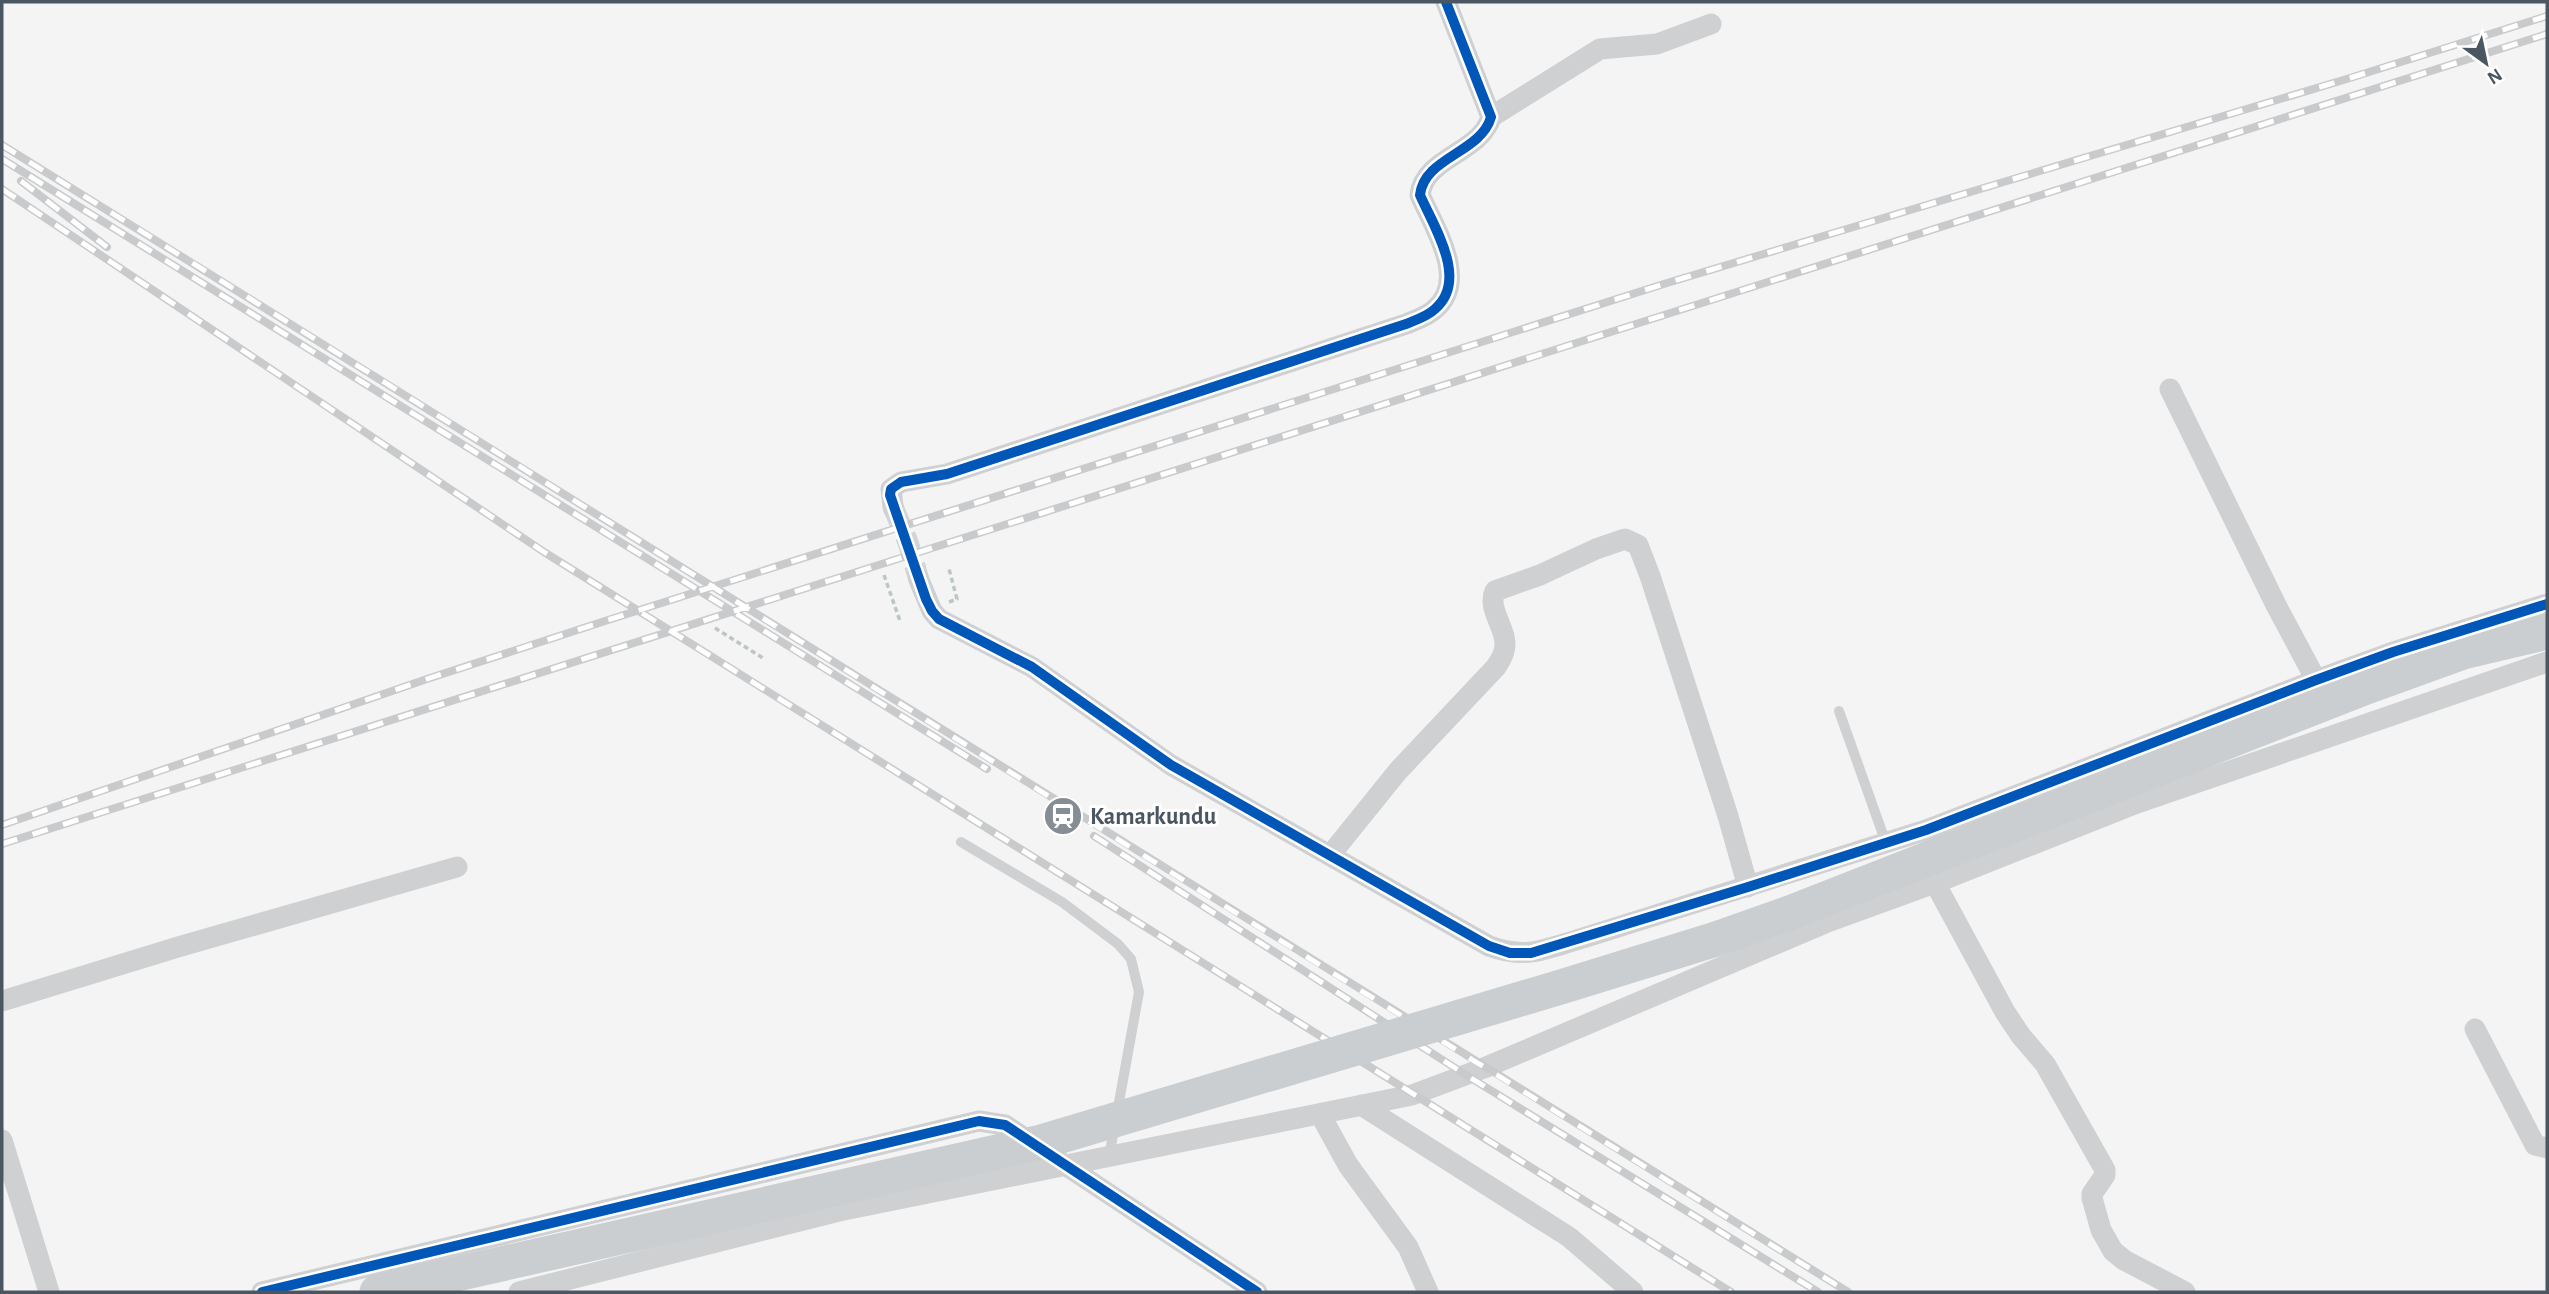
<svg xmlns="http://www.w3.org/2000/svg" width="2549" height="1294" viewBox="0 0 2549 1294" font-family="'Alegreya Sans',sans-serif">
<style>
.lines{fill:none;stroke-linecap:round;stroke-linejoin:round}
.street-tunnel{stroke:#d2d4d7;stroke-width:21;stroke-dasharray:21 10;stroke-linecap:butt}
.path{stroke:#bcc7c4;stroke-width:3.5;stroke-dasharray:5 3.5;stroke-linecap:butt}
.lane{stroke:#ced0d2;stroke-width:10}
.street{stroke:#ced0d2;stroke-width:21}
.rail-casing{stroke:#c9cacc;stroke-width:8}
.rail{stroke:#fff;stroke-width:5;stroke-dasharray:16;stroke-linecap:butt}
.primary-bridge{stroke:#caced1;stroke-width:35}
.cycleway-casing{stroke:#fff;stroke-width:15}
.cycleway{stroke:#0057b8;stroke-width:10}
.labels{text-anchor:middle;stroke-width:6;stroke-linejoin:round;paint-order:stroke}
.poi-label{font-size:24px;font-weight:bold;fill:#4a5661;stroke:#fff;text-anchor:start}
</style>
<rect width="100%" height="100%" fill="#f4f4f4"/>
<g class="lines">
<path class="street-tunnel" d="M893 507 908 542 919 580"/>
<path class="path" d="M884 575 900 621
M949 602 957 599 949 569
M715 628 763 658"/>
<path class="lane" d="M1839 711 1886 843
M961 842 1062 902 1118 944 1131 959 1139 992 1109 1157"/>
<path class="street" d="M1491 117 1600 49 1657 44 1711 24
M2170 389 2276 605 2316 680
M893 507 891 489 901 482 947 474 1406 324C1416 320 1428 316 1435 309 1469 280 1434 227 1420 195 1424 157 1481 153 1491 117L1446 2
M919 580 932 611 939 619 1032 667 1171 765 1489 946C1528 960 1545 949 1583 938L1926 830 2316 680 2393 652 2547 604
M1331 854 1398 771 1496 667C1499 662 1503 657 1504 651 1510 631 1486 610 1495 591L1540 575 1596 549 1625 539 1638 545 1650 576 1728 816 1748 887
M1935 883 2005 1012 2021 1036 2045 1064 2105 1170V1175L2092 1194V1198L2101 1230 2113 1251 2124 1260 2185 1292
M2 1001 178 947 457 867
M2475 1029 2535 1145 2547 1148
M1361 1105 1569 1237 1633 1292
M1320 1114 1348 1165 1408 1247 1428 1292
M2 1140 49 1292
M262 1292 979 1121 1005 1125 1257 1292
M519 1292 839 1211 1412 1095 1484 1068 1825 923 1935 883 2137 803 2547 662"/>
<g class="rail-casing">
<path id="rail" d="M2 145C618 526 1231 912 1848 1292
M2 159 987 769
M21 181 107 247
M2 189 544 552 1731 1292
M2 825 427 679 605 621 1667 283 2350 78 2547 16
M1094 836 1466 1075 1818 1292
M2 844 2547 34"/>
</g>
<use href="#rail" class="rail"/>
<path class="primary-bridge" d="M377 1292 1041 1142 1564 986 1716 939 1792 912 2369 686 2463 652 2547 632"/>
<g class="cycleway-casing">
<path id="cycleway" d="M1446 2 1491 117C1481 153 1424 157 1420 195 1434 227 1469 280 1435 309 1428 316 1416 320 1406 324L947 474 901 482 891 489 890 495 926 599 932 611 939 619 1032 667 1171 765 1489 946 1510 953H1531L1748 887 1926 830 2316 680 2393 652 2547 604
M262 1292 979 1121 1005 1125 1257 1292"/>
</g>
<use href="#cycleway" class="cycleway"/>
</g>
<defs>
<g id="station-disc" transform="scale(2.0125)"><circle r="9.5" fill="#868d94" stroke="#fff"/><path d="M-3-6H3Q5-6 5-4V2Q5 4 3 4L4.5 6H3L1.5 4h-3L-3 6H-4.5L-3 4Q-5 4-5 2V-4Q-5-6-3-6ZM-3.5-4v3h7v-3ZM-3.5 1v1.5H-2V1ZM2 1v1.5H3.5V1Z" fill="#fff"/></g>
</defs>
<g fill-rule="evenodd">
<use href="#station-disc" x="1063" y="816"/>
</g>
<g class="labels">
<g class="poi-label">
<text x="1090" y="824">Kamarkundu</text>
</g>
</g>
<rect width="2549" height="1294" fill="none" stroke="#4a5661" stroke-width="7"/>
<g transform="translate(2486 63) rotate(147)" stroke="#ffffff" stroke-width="5" paint-order="stroke">
<path d="M0-5L12 26L0 18L-12 26Z" fill="#4a5661"/>
<text y="-10" font-size="19" font-weight="bold" text-anchor="middle" fill="#4a5661">N</text>
</g>
</svg>
